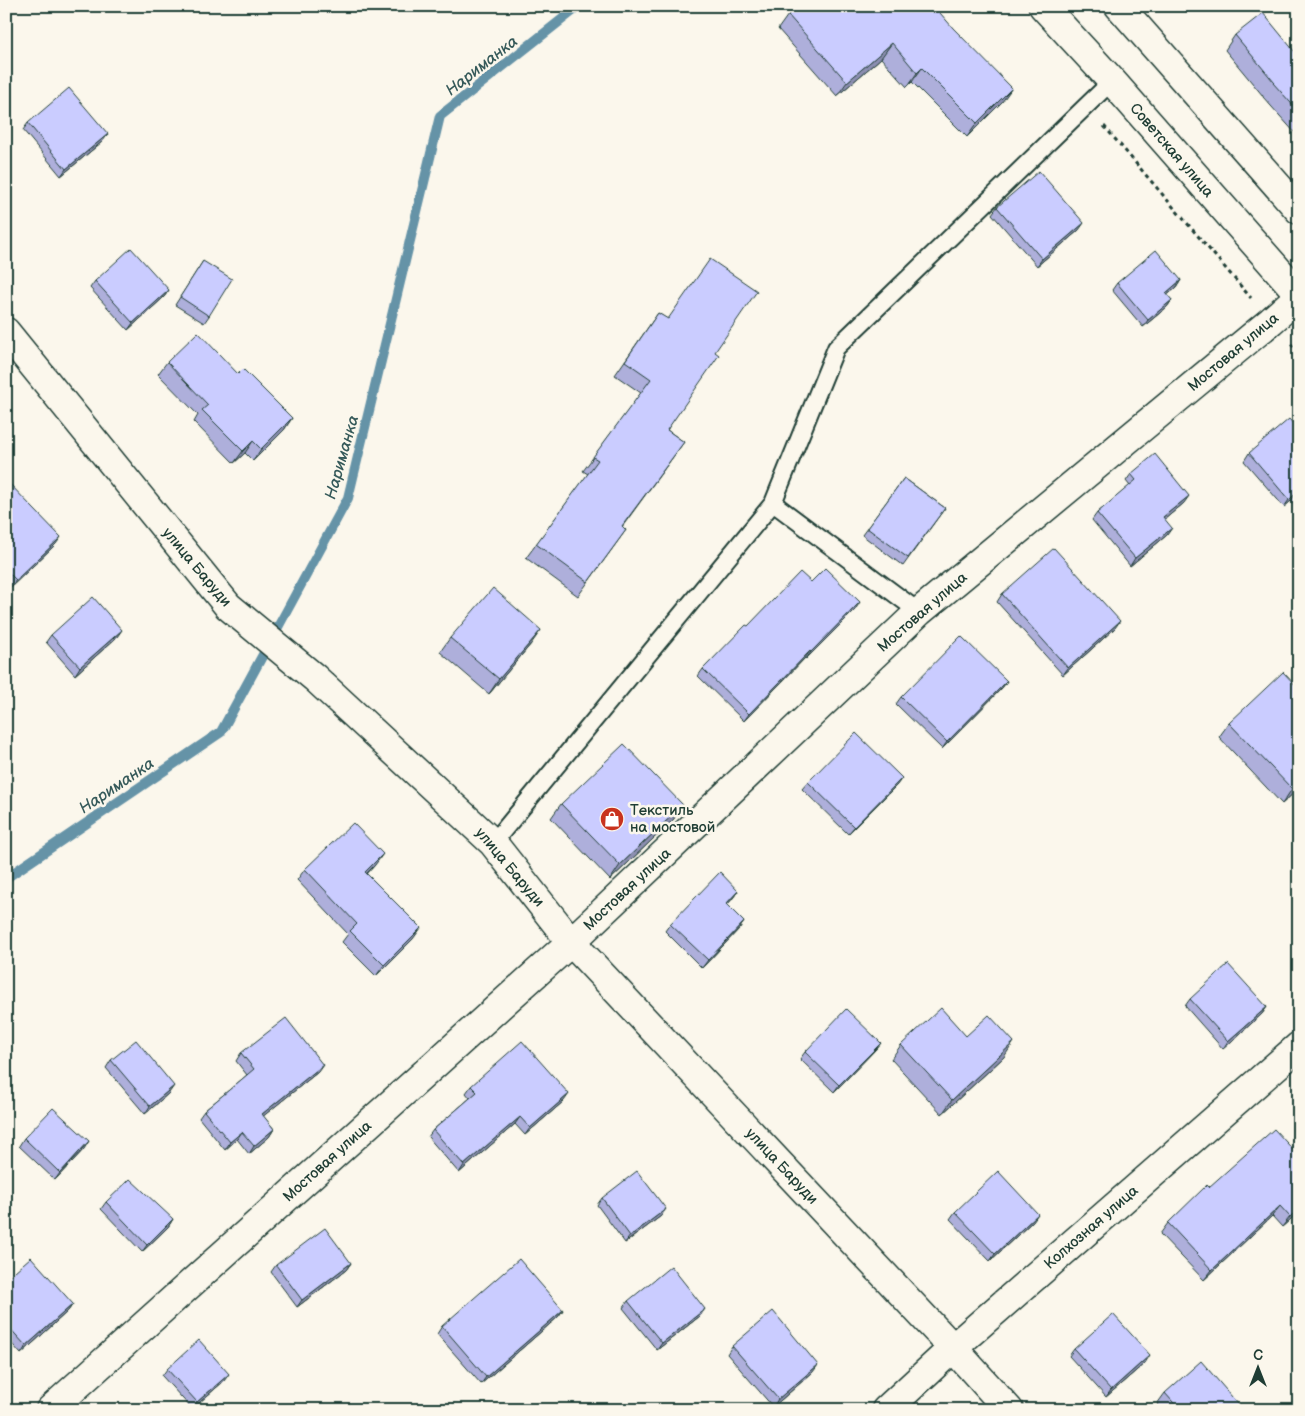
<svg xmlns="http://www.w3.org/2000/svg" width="1305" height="1416" viewBox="0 0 1305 1416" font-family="'Balsamiq Sans',sans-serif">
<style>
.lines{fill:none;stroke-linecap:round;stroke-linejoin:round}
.stream{stroke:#6593a7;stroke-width:10}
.lane-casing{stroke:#1f3d34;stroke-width:20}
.street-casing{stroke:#1f3d34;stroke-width:31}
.secondary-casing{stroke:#1f3d34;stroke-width:31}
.primary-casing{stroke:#1f3d34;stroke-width:31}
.path{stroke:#1f3d34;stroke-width:3;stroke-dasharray:4 4;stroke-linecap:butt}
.lane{stroke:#fbf7ec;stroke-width:16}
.street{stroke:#fbf7ec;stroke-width:28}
.secondary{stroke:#fbf7ec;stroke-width:28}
.primary{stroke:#fbf7ec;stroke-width:28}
.wall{fill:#aeafdb;stroke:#1f3d34}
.shaded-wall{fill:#8d8fb2;stroke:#1f3d34}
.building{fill:#caccff;stroke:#1f3d34}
.labels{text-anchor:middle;stroke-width:5;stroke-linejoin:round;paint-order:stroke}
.street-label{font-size:15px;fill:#1f3d34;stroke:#fbf7ec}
.poi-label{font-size:15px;fill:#1f3d34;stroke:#fbf7ec;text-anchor:start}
.water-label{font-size:16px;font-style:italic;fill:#365a5a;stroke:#fbf7ec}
</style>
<rect width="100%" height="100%" fill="#fbf7ec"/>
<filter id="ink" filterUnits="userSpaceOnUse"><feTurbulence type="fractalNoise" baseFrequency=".02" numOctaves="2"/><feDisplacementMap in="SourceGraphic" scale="10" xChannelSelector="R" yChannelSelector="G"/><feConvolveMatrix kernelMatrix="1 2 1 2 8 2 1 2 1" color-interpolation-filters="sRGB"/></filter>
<g filter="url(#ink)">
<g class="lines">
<path class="stream" d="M6 878 221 732 348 498 440 116 579 6"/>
<g class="lane-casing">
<path id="lane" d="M773 503 919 612
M493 843 773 503 836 348 1112 81"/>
</g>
<g class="street-casing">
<path id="street" d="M6 332 228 606 315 678 493 843 571 942 953 1348 1009 1410
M50 1410 571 942 919 612 1271 321 1299 296"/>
</g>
<g class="secondary-casing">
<path id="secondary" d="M886 1410 953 1348 1299 1046"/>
</g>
<g class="primary-casing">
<path id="primary" d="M1043 6 1112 81 1299 294
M1119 6 1299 210"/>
</g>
<path class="path" d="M1104 126 1251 298
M1291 344 1299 353"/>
<use href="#lane" class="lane"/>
<use href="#street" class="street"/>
<use href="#secondary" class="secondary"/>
<use href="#primary" class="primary"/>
</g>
<path class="wall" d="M934 6 1002 102 967 137 912 82 907 87 881 58 837 96 778 29 788 15Z
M1235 35 1299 57V131L1296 134 1263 97V96L1225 50Z
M28 123 103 141 61 176 23 130Z
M997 207 1079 230 1037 266 992 214Z
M203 261 209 316 204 323 175 305Z
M1181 280 1176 288 1167 295 1172 300 1167 307 1143 327 1112 290 1117 283Z
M95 281 169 290 164 297 128 330 90 288Z
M658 313 715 352 667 430 684 442 622 527 626 530 578 596 526 558 588 474 583 471 641 393 615 375Z
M167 362 238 374 292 418 284 430 253 461 245 453 234 463 194 422 198 415 158 374Z
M1299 430V510L1291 501 1284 507 1244 461 1249 453Z
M1131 474 1184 503 1165 519 1167 535 1130 566 1092 520 1097 513 1130 486 1126 481Z
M904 478 945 508 903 566 862 535Z
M6 480 56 544 11 587 6 583Z
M811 582 855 610 806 659 805 658 744 721 698 676 703 669 748 626Z
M1002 594 1115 628 1063 675 997 602Z
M51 635 117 637 75 675 46 642Z
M450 638 531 644 489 694 440 652Z
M1007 681 1002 688 942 749 896 704 901 697Z
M1229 723 1299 788 1282 804 1219 737Z
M808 782 897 785 848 834 802 789Z
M561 804 683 805 673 820 610 880 551 818Z
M375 865 367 874 413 939 376 976 342 942 348 934 297 880 305 869Z
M738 891 733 898 727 905 744 922 739 929 702 968 665 931 670 924Z
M1190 999 1267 1007 1262 1014 1223 1049 1185 1006Z
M966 1036 1004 1057 942 1114 891 1059 901 1045Z
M881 1043 875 1050 834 1092 800 1059 805 1052Z
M241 1053 318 1072 263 1116 274 1129 269 1137 249 1154 237 1139 225 1150 199 1118 204 1111 247 1075 236 1061Z
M111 1060 169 1093 145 1114 106 1068Z
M471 1086 564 1101 525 1135 515 1124 459 1173 428 1137 433 1130 470 1098 466 1093Z
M24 1138 84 1149 55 1180 19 1146Z
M1299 1156V1212L1282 1227 1272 1216 1204 1280 1160 1234 1168 1223 1209 1187Z
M602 1198 661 1216 625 1243 597 1205Z
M106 1202 173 1219 168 1227 142 1252 101 1209Z
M955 1212 1033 1221 990 1261 950 1219Z
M351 1263 346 1270 297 1307 271 1272 276 1265Z
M6 1279 73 1304 68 1311 21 1354 6 1337Z
M628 1301 700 1316 657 1350 623 1308Z
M563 1310 558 1317 481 1384 437 1334 442 1326Z
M732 1346 813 1372 773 1407 727 1354Z
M1074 1349 1145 1363 1106 1397 1069 1356Z
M167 1369 224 1381 192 1409 162 1376Z
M1165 1393 1239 1405 1236 1410H1162L1157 1404Z"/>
<path class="shaded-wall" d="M892 43 881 58 837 96 847 82Z
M922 68 912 82 907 87 917 73Z
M1012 88 1002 102 967 137 977 123Z
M108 134 103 141 61 176 66 169Z
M1084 223 1079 230 1037 266 1042 259Z
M1181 280 1176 288 1161 300 1166 293Z
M169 290 164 297 128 330 133 323Z
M1172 300 1167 307 1143 327 1148 320Z
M292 418 284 430 253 461 261 449Z
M253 441 245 453 234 463 243 451Z
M1296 493 1291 501 1284 507 1289 500Z
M1189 496 1184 503 1158 525 1163 517Z
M1172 528 1167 535 1130 566 1135 558Z
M61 537 56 544 11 587 16 580Z
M860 602 855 610 806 659 811 652Z
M1120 621 1115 628 1063 675 1068 668Z
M122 630 117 637 75 675 80 667Z
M541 630 531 644 489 694 499 679Z
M810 651 805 658 744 721 749 714Z
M1007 681 1002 688 942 749 947 742Z
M902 778 897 785 848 834 854 827Z
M1299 783V788L1282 804 1292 789Z
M683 805 673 820 610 880 620 865Z
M383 854 375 865 357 883 365 872Z
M738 891 733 898 721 912 726 904Z
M744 922 739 929 702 968 708 960Z
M421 928 413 939 376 976 384 965Z
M1267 1007 1262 1014 1223 1049 1228 1041Z
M1014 1042 1004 1057 942 1114 952 1100Z
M881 1043 875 1050 834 1092 839 1085Z
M323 1065 318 1072 256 1122 262 1114Z
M174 1086 169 1093 145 1114 150 1106Z
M569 1094 564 1101 525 1135 530 1128Z
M520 1117 515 1124 459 1173 464 1165Z
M274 1129 269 1137 249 1154 254 1146Z
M242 1132 237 1139 225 1150 230 1142Z
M89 1141 84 1149 55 1180 60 1173Z
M1280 1206 1272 1216 1204 1280 1212 1270Z
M1299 1208V1212L1282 1227 1290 1217Z
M666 1209 661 1216 625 1243 630 1236Z
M1038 1214 1033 1221 990 1261 995 1254Z
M173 1219 168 1227 142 1252 147 1245Z
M351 1263 346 1270 297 1307 302 1300Z
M73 1304 68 1311 21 1354 26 1346Z
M705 1309 700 1316 657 1350 662 1343Z
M563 1310 558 1317 481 1384 486 1377Z
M1150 1355 1145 1363 1106 1397 1111 1390Z
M818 1365 813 1372 773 1407 778 1399Z
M229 1374 224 1381 192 1409 197 1402Z"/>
<path class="building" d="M798 6H934L953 28 1012 88 977 123 922 68 917 73 892 43 847 82 788 15Z
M1263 13 1299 57V112L1273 83 1274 82 1235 35Z
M69 88 108 134 66 169 28 123Z
M1039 171 1084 223 1042 259 997 207Z
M131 248 169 290 133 323 95 281Z
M1156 250 1181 280 1166 293 1172 300 1148 320 1117 283Z
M710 259 757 291 715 352 719 355 667 430 684 442 622 526 626 530 588 582 536 544 598 460 593 457 651 379 625 361 658 313 668 319Z
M203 261 232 279 209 316 180 297Z
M198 332 238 374 243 369 292 418 261 449 253 441 243 451 202 410 208 405 167 362Z
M1289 419 1299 430V496L1296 493 1289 500 1249 453Z
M1155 454 1189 496 1163 517 1172 528 1135 558 1097 513 1136 480 1131 474Z
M904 478 945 508 908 558 867 528Z
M6 480 61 537 16 580 6 570Z
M1054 548 1120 621 1068 668 1002 594Z
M825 568 860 602 811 652 810 651 749 714 703 669 746 625 748 626 800 572 811 582Z
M493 588 541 630 499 679 450 638Z
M93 597 122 630 80 667 51 635Z
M961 636 1007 681 947 742 901 697Z
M1283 672 1299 689V783L1292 789 1229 723Z
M856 733 902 778 854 827 808 782Z
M624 744 683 805 620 865 561 804Z
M353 823 383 854 365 872 421 928 384 965 350 931 357 924 305 869Z
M720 872 738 891 726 904 744 922 708 960 670 924Z
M1228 964 1267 1007 1228 1041 1190 999Z
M941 1008 966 1036 989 1015 1014 1042 952 1100 901 1045Z
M846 1009 881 1043 839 1085 805 1052Z
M286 1018 323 1065 262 1114 274 1129 254 1146 242 1132 230 1142 204 1111 254 1069 241 1053Z
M136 1040 174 1086 150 1106 111 1060Z
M522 1041 569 1094 530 1128 520 1117 464 1165 433 1130 477 1092 471 1086Z
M53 1108 89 1141 60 1173 24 1138Z
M1274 1129 1299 1156V1208L1290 1217 1280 1206 1212 1270 1168 1223 1207 1185 1209 1187Z
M637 1171 666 1209 630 1236 602 1198Z
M998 1171 1038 1214 995 1254 955 1212Z
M130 1179 173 1219 147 1245 106 1202Z
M325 1228 351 1263 302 1300 276 1265Z
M31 1257 73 1304 26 1346 6 1324V1279Z
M519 1259 563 1310 486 1377 442 1326Z
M671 1266 705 1309 662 1343 628 1301Z
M773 1311 818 1365 778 1399 732 1346Z
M1113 1314 1150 1355 1111 1390 1074 1349Z
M199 1340 229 1374 197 1402 167 1369Z
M1201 1361 1239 1405 1234 1410H1180L1165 1393Z"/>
</g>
<defs>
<g id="shop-disc" transform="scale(1.25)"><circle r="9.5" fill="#c8321e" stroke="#fbf7ec"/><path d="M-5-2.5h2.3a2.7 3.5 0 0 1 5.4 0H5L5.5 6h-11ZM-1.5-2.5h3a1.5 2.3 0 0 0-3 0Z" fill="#fff"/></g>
</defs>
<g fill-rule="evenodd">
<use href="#shop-disc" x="612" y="819"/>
</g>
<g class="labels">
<g class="street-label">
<text transform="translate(1172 150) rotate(49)" y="5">Советская улица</text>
<text transform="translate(1233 352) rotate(-40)" y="5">Мостовая улица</text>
<text transform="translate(197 567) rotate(50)" y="5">улица Баруди</text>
<text transform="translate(922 612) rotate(-41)" y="5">Мостовая улица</text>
<text transform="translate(510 867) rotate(50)" y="5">улица Баруди</text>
<text transform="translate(627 889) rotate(-43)" y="5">Мостовая улица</text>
<text transform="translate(327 1161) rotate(-42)" y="5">Мостовая улица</text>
<text transform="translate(782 1166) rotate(47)" y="5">улица Баруди</text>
<text transform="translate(1091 1227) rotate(-41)" y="5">Колхозная улица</text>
</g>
<g class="poi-label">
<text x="630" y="815">Текстиль<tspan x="630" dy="17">на мостовой</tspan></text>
</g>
<g class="water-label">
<text transform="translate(481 65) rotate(-38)" y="6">Нариманка</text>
<text transform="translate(341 457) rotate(-74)" y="6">Нариманка</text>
<text transform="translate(116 785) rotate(-34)" y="6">Нариманка</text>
</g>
</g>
<rect width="1305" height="1416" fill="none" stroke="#fbf7ec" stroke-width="25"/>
<rect x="12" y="12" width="1280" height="1391" fill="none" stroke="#1f3d34" stroke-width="2" filter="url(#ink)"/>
<g transform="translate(1258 1368)" stroke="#fbf7ec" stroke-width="4" paint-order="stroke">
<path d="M0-4L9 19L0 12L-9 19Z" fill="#1f3d34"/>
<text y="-8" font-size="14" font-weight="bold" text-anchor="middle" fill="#1f3d34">С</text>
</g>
</svg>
